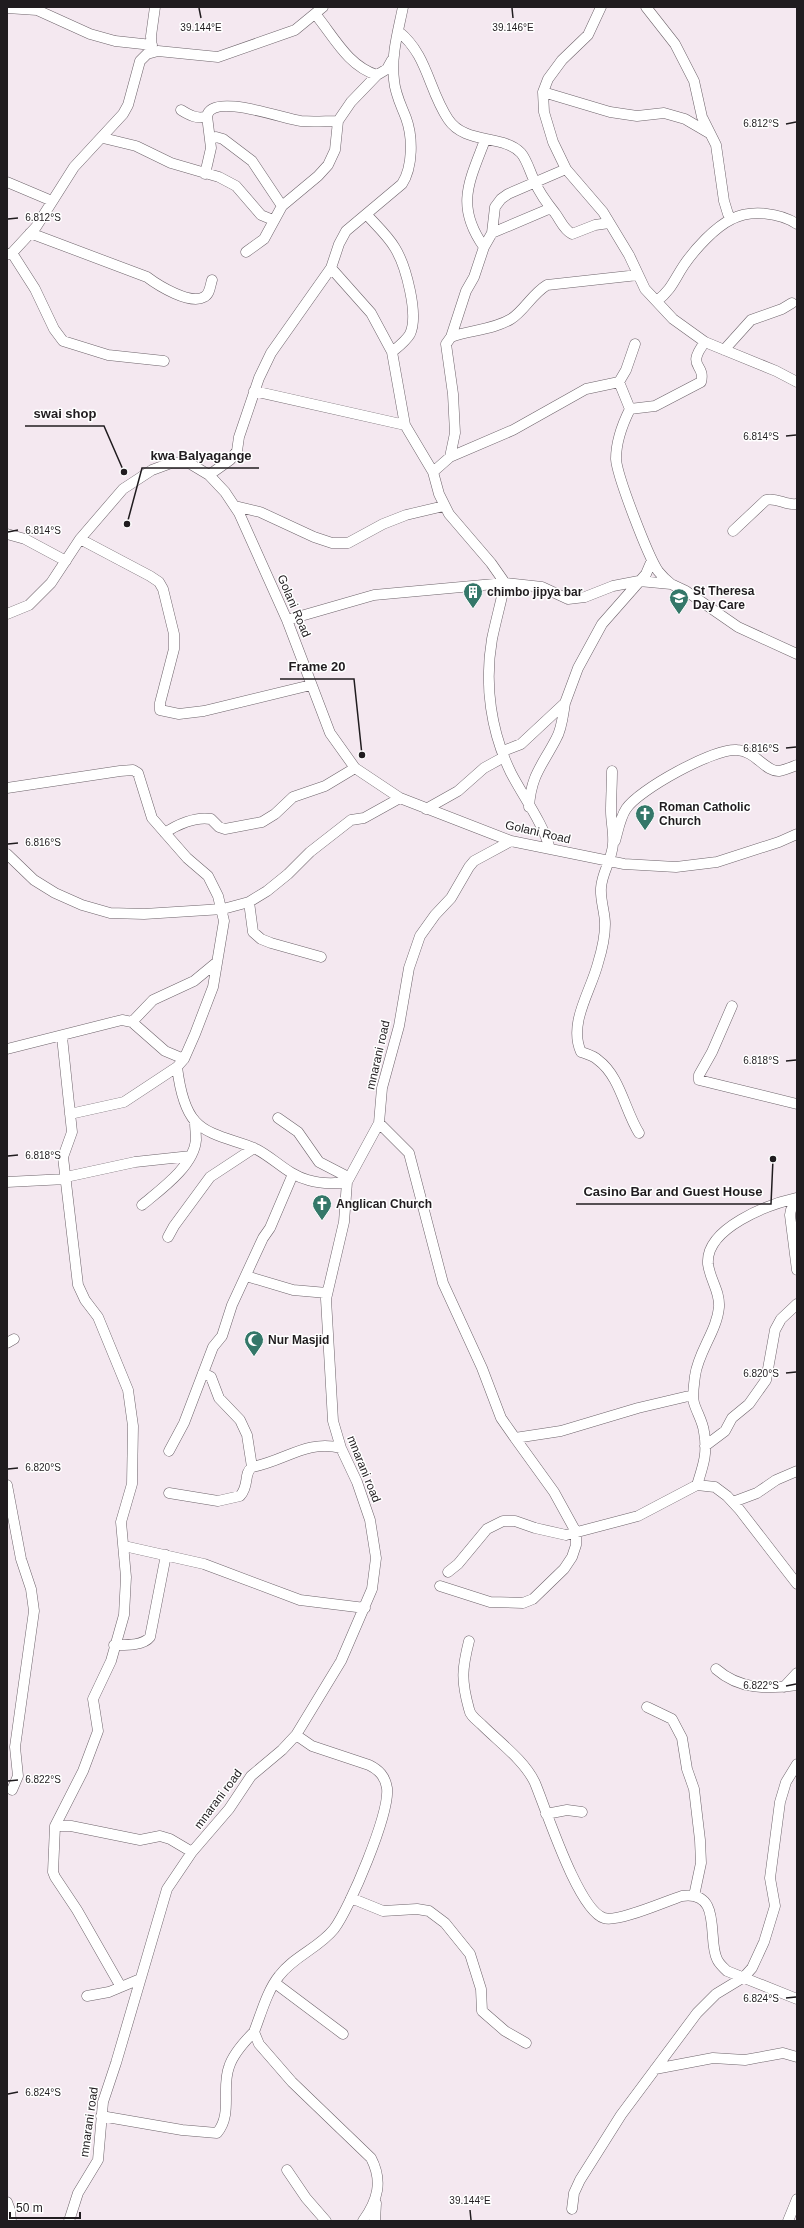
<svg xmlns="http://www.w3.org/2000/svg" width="804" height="2228" viewBox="0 0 804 2228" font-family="Arial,sans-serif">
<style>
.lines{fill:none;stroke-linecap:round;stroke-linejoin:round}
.street-casing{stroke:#6d636a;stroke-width:11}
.street{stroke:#fff;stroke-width:10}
.ticks{fill:none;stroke:#201c1f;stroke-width:1.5}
.labels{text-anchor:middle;stroke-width:3;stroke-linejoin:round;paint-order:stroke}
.poi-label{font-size:12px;font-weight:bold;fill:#201c1f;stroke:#fff;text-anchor:start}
.street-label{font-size:12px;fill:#201c1f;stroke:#fff}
.ticks-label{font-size:10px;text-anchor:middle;fill:#201c1f;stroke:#fff;stroke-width:3;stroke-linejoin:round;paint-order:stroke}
.leader{fill:none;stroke:#201c1f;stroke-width:1.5}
.callout-dot{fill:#201c1f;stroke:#fff;stroke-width:1.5}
.callout-label{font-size:13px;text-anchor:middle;font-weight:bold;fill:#201c1f;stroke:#fff;stroke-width:3;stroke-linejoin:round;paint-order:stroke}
</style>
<rect width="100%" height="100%" fill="#f4e8f0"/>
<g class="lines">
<g class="street-casing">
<path id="street" d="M601 7 588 35 562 60 548 79 543 92 544 112 553 142 566 169 603 212 629 255 645 289 673 319 705 342 776 371 797 382
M646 7 675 44 694 81 702 117 716 145 724 201 728 214 732 219
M7 8 37 10 90 34 115 41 152 45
M316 15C334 37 348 66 377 75L387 69 392 60
M398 31C428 55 428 89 448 119 465 145 503 134 521 153 527 160 530 172 534 180 539 193 547 203 555 213 561 221 563 229 572 234L595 225 609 223
M152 52 151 36 155 7
M543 92 610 112 637 116 664 113 685 119 709 133
M181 110C189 115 198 120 207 116
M103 138 136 146 171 163 219 177 236 186 261 215 273 220
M211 139 216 137 223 139 252 161 282 206
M205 174 211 148 207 116C212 92 284 119 301 121 313 122 326 121 338 121
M7 182 52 201
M367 215C376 225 388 236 395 248 406 266 419 315 410 334 406 341 398 347 392 352
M30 233 147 277C159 286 190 305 204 297 210 294 210 286 212 280
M492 233 551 208
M484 247C455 206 469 182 485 140
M246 252 264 239 282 206 318 176 328 165 335 150 338 121 351 102 377 75
M12 253 35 289 54 329 63 341 108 355 164 361
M7 254 12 253 36 227 74 167 123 114 128 105 140 61 147 54 158 51 218 57 295 30 323 7
M331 268 371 313 392 352 405 425 433 472 439 494 449 514 491 563 505 583C501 602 496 620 492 639 484 685 491 732 511 773 524 798 543 823 550 849
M657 301C672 289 674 280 684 265 695 249 715 227 732 219 751 209 780 213 797 224
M451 337C470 330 493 330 511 319 524 311 532 294 547 285L638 275
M724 350 751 320 782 309 792 303
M619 382 630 409C622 425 616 442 616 459 617 476 648 556 658 571 662 576 666 580 671 584
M254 391 405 425
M630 409 655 406 701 382C706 363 685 368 705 342
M450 457 513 430 586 389 619 382 626 370 635 344
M433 472 450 457 455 433 453 394 446 344 451 337 466 291 474 277 484 247 492 233 495 207 501 199 508 194 566 169
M209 475 230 460 237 451 239 437 259 378 271 353 331 268 339 244 346 231 402 184C413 167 413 137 406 118 401 105 395 94 394 80 391 55 398 32 403 7
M235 506 260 512 314 537 332 543H348L383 524 406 515 444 506
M733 531 766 500C777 497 786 506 797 504
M7 534 25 539 66 561
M80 539 150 576 159 582 163 589 174 634V649L160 703V710L179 714 204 711 311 685
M7 614 29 605 51 583 80 539 123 489 152 470 171 463H189L209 475 225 492 239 513 287 620 330 733 355 768 400 798 511 841 624 864 676 867 717 862 779 842 797 834
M287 620 374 595 505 583 542 587 568 599 585 597 613 586 639 581 671 584 686 591 738 627 797 654
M503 751 521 744 565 703 578 668 602 624 646 574 652 560
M612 771C612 784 611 798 611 811 611 822 614 833 613 844 612 860 602 872 601 888 600 900 605 912 605 924 605 937 602 950 598 963 591 991 568 1023 581 1052 587 1054 594 1056 598 1060 620 1076 625 1111 639 1133
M7 788 120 771 133 770 138 773 152 818 187 858 208 876 218 896 224 921 213 987 195 1034 184 1059 177 1067C179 1083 184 1109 195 1121 209 1137 237 1140 256 1149 274 1158 288 1175 308 1180 321 1184 333 1184 347 1182
M529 807C531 775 542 766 556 739 562 729 563 715 565 703
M426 809 458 791 484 768 504 757
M165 833C176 825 196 816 211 819L219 827 225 829 262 822 275 814 293 797 325 786 355 768
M615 841C618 831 620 818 626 809 638 790 714 748 737 750 756 751 765 772 779 771 785 770 792 767 797 765
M7 854 34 880 55 893 82 905 110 913 144 914 223 909 249 902 267 891 288 874 310 852 351 820 364 818 400 798
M249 902 253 932 261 939 271 943 321 957
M732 1006 712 1052 699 1075V1080L797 1104
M132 1022 153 1000 194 981 217 962
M62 1037 72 1132 63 1157 78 1285 85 1300 98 1317 128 1390 133 1426 132 1484 121 1522 126 1577 124 1615 111 1661 93 1699 98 1731 83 1771 55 1826 53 1872 55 1877 77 1910 121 1987
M7 1049 122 1020 132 1022 165 1051 184 1059
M70 1114 124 1102 177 1067
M278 1118 298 1132 319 1162 348 1177
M379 1123 409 1153 443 1283 482 1368 501 1418 515 1438 561 1431 638 1408 693 1395
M66 1177 135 1162 191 1156
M7 1182 66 1179
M797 1200 791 1210 790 1215 797 1270
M142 1205C160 1190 194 1166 196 1140 196 1134 195 1128 195 1122
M168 1237 174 1226 210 1177 254 1148
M246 1276 293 1290 327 1293
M7 1343 14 1339
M203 1373 211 1377 219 1398 240 1420 247 1435 252 1467
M705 1446 725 1431 732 1418 749 1404 766 1380 775 1330 781 1319 797 1304
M169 1451 184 1423 213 1347 222 1336 232 1305 263 1238 270 1228 293 1174
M7 1485 21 1559 31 1589 34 1611 15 1747 18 1776 12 1790
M697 1485C703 1466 708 1453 704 1432 703 1422 697 1413 694 1403 692 1395 694 1385 695 1376 698 1352 717 1331 719 1307 720 1291 710 1280 708 1264 705 1228 769 1204 797 1198
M169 1493 218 1501 240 1496C250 1485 243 1474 252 1467 285 1461 307 1439 341 1448
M733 1502 757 1493 776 1480 797 1471
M124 1546 204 1564 300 1600 365 1608
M448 1572 458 1564 487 1529 503 1521H515L535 1528 566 1535 638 1516 697 1485 715 1487 727 1496 739 1509 797 1584
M440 1586 490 1602 523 1603 533 1599 564 1569 572 1557 576 1545V1532L554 1492 515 1438
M469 1641C462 1669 461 1680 469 1709 470 1716 477 1720 482 1725 499 1742 525 1761 535 1783 546 1809 578 1910 604 1918 617 1923 666 1901 682 1896 723 1890 707 1940 717 1959 719 1964 723 1967 727 1971L797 1999
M114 1645C125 1645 143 1646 150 1637L166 1555
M716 1669C740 1690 767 1689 797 1685
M784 1687 797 1673
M647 1707 672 1719 682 1738 687 1769 694 1789 700 1840 701 1863 694 1896
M296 1735 312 1746 369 1765C379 1770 385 1776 387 1788 390 1813 350 1908 334 1929 319 1948 294 1956 279 1976 267 1991 261 2014 254 2032L259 2044 292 2082 371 2158C383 2181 378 2200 363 2221
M546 1814 567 1810 582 1812
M55 1826H71L140 1840 160 1836 170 1839 192 1852
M351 1898 383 1911 417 1909 429 1911 445 1923 470 1954 481 1989 482 2011 505 2031 526 2043
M275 1983 343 2034
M87 1996 109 1992 140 1979
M655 2069 713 2058 745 2060 783 2053 797 2057
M101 2116 182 2130 217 2133C233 2114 221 2088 229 2067 233 2054 244 2042 254 2032
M287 2170 306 2198 326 2221
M7 2202 10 2210 11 2221
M572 2209 574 2193 580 2180 621 2115 697 2013 716 1994 744 1977 752 1968 764 1942 775 1906 770 1878 780 1802 786 1782 797 1764
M69 2221 78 2193 98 2160 103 2102 116 2063 167 1889 192 1852 229 1809 251 1776 282 1750 296 1735 341 1661 372 1589 376 1558 370 1520 357 1482 341 1448 333 1421 326 1299 344 1222 347 1182 379 1123 382 1088 399 1026 409 968 420 936 435 915 451 898 469 867 474 861 511 841
M375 2221 376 2203
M788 2221 797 2199"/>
</g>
<use href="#street" class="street"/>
</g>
<path class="ticks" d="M199 8 201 18M512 8 513 18M786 124 796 122M8 219 18 218M786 436 796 435M8 532 18 530M786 748 796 747M8 844 18 843M786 1061 796 1060M8 1156 18 1155M786 1373 796 1372M8 1469 18 1468M786 1686 796 1684M8 1781 18 1780M786 1998 796 1997M8 2094 18 2092M470 2210 471 2220"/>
<defs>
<g id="building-pin" transform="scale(1)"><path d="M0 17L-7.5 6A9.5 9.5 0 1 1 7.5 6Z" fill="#347769" stroke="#fff"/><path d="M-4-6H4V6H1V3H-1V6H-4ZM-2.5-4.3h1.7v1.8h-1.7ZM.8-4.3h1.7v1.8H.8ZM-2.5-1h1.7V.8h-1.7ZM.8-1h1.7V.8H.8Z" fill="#fff"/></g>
<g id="school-pin" transform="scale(1)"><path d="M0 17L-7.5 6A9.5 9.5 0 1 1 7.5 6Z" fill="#347769" stroke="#fff"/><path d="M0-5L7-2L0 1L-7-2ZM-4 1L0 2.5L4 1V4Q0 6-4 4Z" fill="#fff"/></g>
<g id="church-pin" transform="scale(1)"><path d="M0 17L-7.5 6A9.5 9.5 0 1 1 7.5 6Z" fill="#347769" stroke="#fff"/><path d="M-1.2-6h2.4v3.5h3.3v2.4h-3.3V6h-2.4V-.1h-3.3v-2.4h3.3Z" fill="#fff"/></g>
<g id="mosque-pin" transform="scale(1)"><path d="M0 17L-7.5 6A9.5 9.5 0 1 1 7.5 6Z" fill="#347769" stroke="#fff"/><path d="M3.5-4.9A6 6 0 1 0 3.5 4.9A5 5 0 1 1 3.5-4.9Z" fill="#fff"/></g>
</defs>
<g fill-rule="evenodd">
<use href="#building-pin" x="473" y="592"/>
<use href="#school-pin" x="679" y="598"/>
<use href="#church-pin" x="645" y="814"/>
<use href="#church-pin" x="322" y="1204"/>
<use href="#mosque-pin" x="254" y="1340"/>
</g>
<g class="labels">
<g class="poi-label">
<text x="693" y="595">St Theresa<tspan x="693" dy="14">Day Care</tspan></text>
<text x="487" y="596">chimbo jipya bar</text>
<text x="659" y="811">Roman Catholic<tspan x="659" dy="14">Church</tspan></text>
<text x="336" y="1208">Anglican Church</text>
<text x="268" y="1344">Nur Masjid</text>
</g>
<g class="street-label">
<text transform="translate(294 606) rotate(67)" y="4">Golani Road</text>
<text transform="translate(538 832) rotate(13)" y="4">Golani Road</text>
<text transform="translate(378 1055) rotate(-77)" y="4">mnarani road</text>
<text transform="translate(364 1469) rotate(68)" y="4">mnarani road</text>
<text transform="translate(218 1799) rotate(-53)" y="4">mnarani road</text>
<text transform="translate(89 2122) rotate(-82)" y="4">mnarani road</text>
</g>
</g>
<g class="ticks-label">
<text x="201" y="31">39.144°E</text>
<text x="513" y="31">39.146°E</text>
<text x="761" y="127">6.812°S</text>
<text x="43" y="221">6.812°S</text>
<text x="761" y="440">6.814°S</text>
<text x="43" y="534">6.814°S</text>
<text x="761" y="752">6.816°S</text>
<text x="43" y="846">6.816°S</text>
<text x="761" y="1064">6.818°S</text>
<text x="43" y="1159">6.818°S</text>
<text x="761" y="1377">6.820°S</text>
<text x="43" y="1471">6.820°S</text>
<text x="761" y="1689">6.822°S</text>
<text x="43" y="1783">6.822°S</text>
<text x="761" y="2002">6.824°S</text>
<text x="43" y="2096">6.824°S</text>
<text x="470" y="2204">39.144°E</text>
</g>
<path class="leader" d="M124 472L104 426H25M127 524L142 468H259M362 755L354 679H280M773 1159L771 1204H576"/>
<g class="callout-dot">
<circle cx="124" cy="472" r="4"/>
<circle cx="127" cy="524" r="4"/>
<circle cx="362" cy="755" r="4"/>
<circle cx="773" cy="1159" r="4"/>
</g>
<g class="callout-label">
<text x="65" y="418">swai shop</text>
<text x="201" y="460">kwa Balyagange</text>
<text x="317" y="671">Frame 20</text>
<text x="673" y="1196">Casino Bar and Guest House</text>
</g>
<rect width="804" height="2228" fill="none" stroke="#201c1f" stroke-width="16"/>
<path d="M10 2212v6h70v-6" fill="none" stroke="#201c1f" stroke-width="2"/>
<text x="16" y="2212" font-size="12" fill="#201c1f" stroke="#ffffff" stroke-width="3" paint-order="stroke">50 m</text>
</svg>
